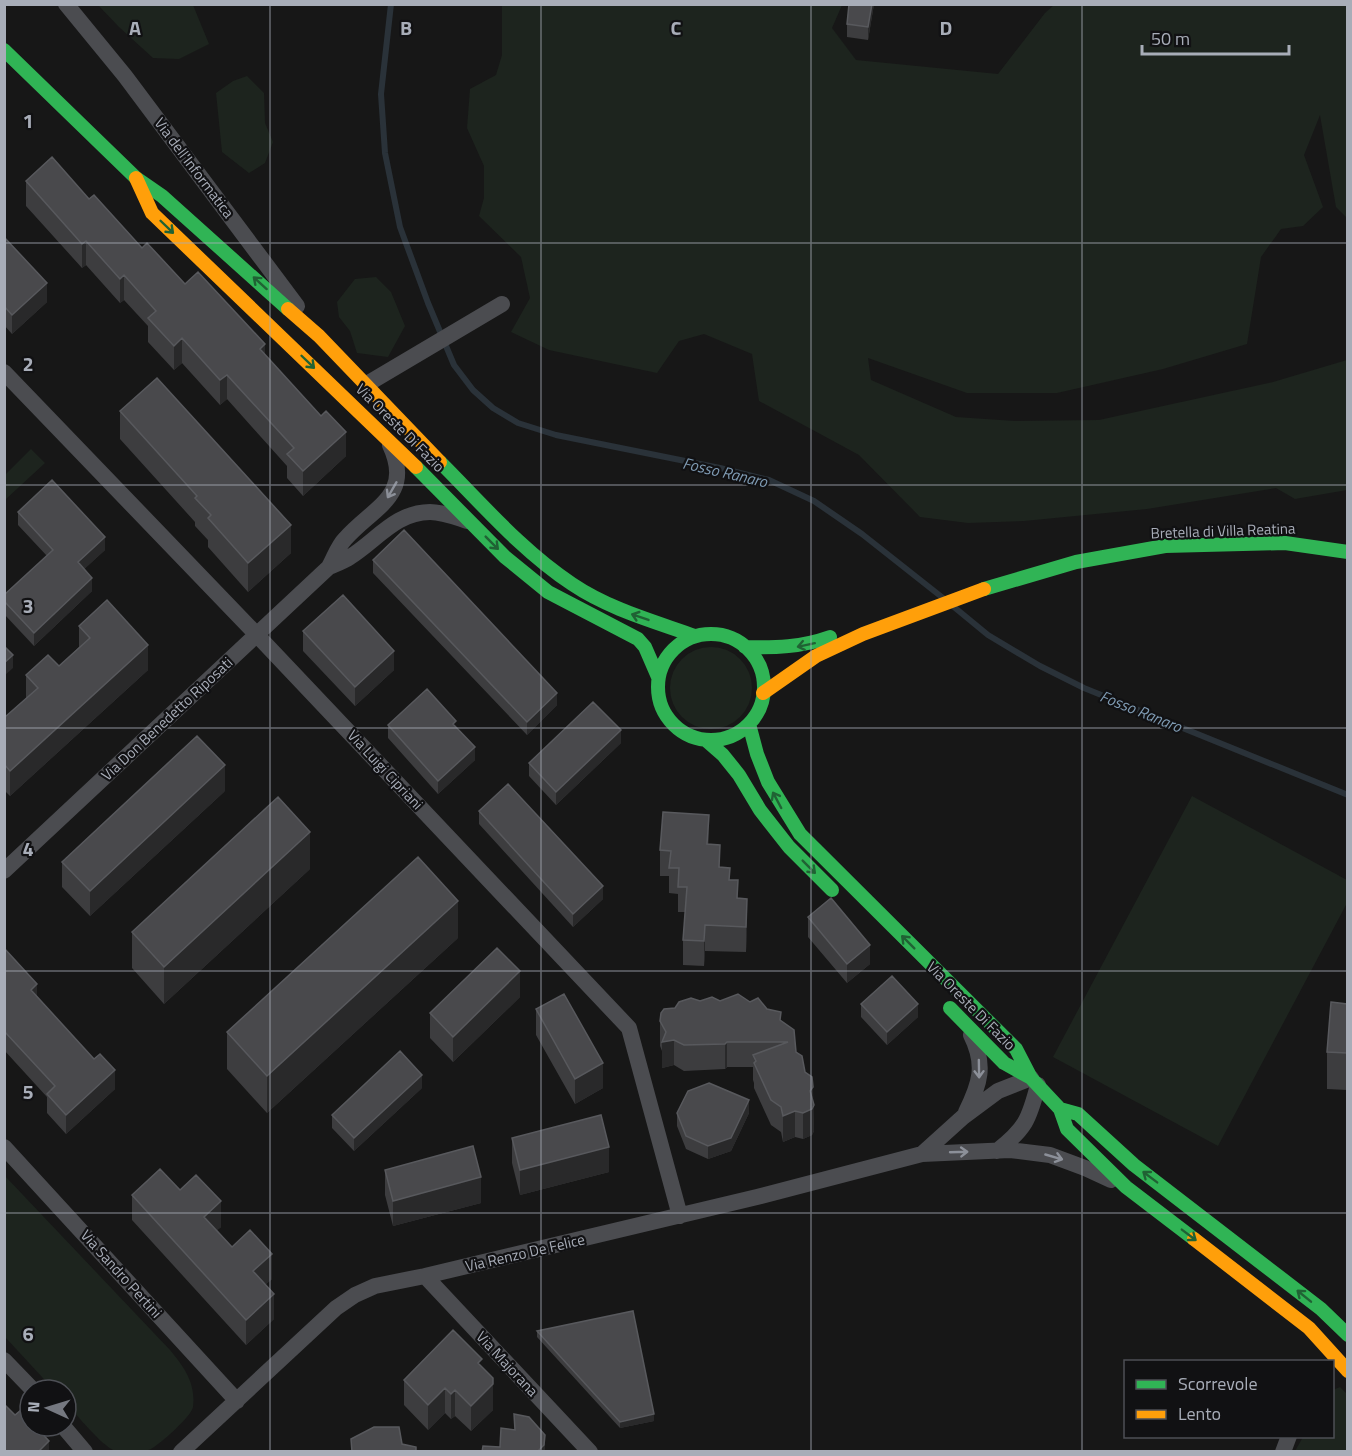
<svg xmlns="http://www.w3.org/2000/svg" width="1352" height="1456" viewBox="0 0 1352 1456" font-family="'Titillium Web',sans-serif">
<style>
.green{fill:#1d241e}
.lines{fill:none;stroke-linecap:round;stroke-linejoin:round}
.stream{stroke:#2a3239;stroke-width:6}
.street{stroke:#4b4c50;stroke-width:16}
.fast{stroke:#30b455;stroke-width:14}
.slow{stroke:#ff9f0a;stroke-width:14}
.wall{fill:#3d3d3f}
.shaded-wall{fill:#29292a}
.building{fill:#49494c;stroke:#58595d;stroke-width:1.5}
.oneway{stroke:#206234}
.oneway2{stroke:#8c9099}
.grid{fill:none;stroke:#a8adb8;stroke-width:1.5;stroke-opacity:0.55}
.labels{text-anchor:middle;stroke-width:4.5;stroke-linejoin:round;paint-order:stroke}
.street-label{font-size:15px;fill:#a8adb8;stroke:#111113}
.water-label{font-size:16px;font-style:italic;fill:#7f9bb3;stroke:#111113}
.grid-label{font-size:20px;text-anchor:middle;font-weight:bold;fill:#a8adb8;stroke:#111113;stroke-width:4.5;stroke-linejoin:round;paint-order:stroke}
</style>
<rect width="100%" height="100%" fill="#171717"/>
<path class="green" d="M98 5H193L209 44 179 59 153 58 119 27Z
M502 5H842L832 28 856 60 998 74 1045 13 1054 5H1347V218L1336 207 1320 115 1304 155 1323 207 1303 226 1281 229 1261 257 1247 344 1163 369 1057 393H967L868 358 871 380 956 417 1015 421 1099 420 1273 382 1347 360V490L1295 499 1276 488 1147 509 1024 521 968 523 920 517 859 455 759 401 752 354 704 334 679 341 657 373 549 350 511 332 530 298 521 257 479 216 484 198V166L467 128 470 89 496 75 502 55Z
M247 76 264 93 265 123 273 142 265 163 249 173 222 152 216 93 233 81Z
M376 277 391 292 405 326 388 357 357 353 350 331 339 317 337 302 355 279Z
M31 449 45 463 5 500V475Z
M670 688a41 41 0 1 1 82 0a41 41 0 1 1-82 0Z
M1192 796 1347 880V903L1218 1146 1053 1057Z
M5 1176 170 1350C184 1367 196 1383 193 1407 191 1417 160 1444 151 1449 145 1452 121 1454 115 1451 101 1445 77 1415 66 1403V1390H54L5 1337Z
M1340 1387 1347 1394V1451H1295L1303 1437 1332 1436 1333 1390Z"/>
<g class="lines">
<path class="stream" d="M391 4 381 94 385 153 400 227 428 303 454 365 473 390 493 408 518 423 556 435 720 468 769 480 814 501 862 534 943 598
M954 607 988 635 1040 666 1084 688 1348 795"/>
<path class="street" d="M66 4 125 76 297 306
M4 372 257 635 629 1028 680 1216
M367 384 502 304
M329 567C334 558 338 546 345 539 373 507 414 496 390 445
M4 871 329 567C336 564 344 561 350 557 377 540 396 512 430 512 443 512 455 517 467 521
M966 1112C980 1084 986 1065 971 1035
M4 1147 237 1401
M997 1151C1025 1129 1029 1120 1038 1085
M922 1154 963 1117 998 1091 1031 1078
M425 1276 590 1452
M4 1360 33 1390
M63 1426 85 1452
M181 1452 336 1308 355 1295 375 1286 425 1276 757 1197 922 1154 1010 1150 1050 1155 1085 1168 1111 1180
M1283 1452 1289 1436"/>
<path class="fast" d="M4 50 136 178 162 196 288 309
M440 462C482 504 522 551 572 584 609 609 653 621 695 636
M416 467 505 557 548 592 638 639 645 647 658 677
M984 589 1076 562 1165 546 1285 543 1348 552
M658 687a53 53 0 1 1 106 0a53 53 0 1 1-106 0Z
M745 647C775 648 802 647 830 637
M749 724 757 754 768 782 800 834 1016 1049 1031 1078 1060 1109 1067 1129 1126 1187 1194 1239
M707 741 723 755 739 775 760 810 789 847 832 890
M950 1008 1004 1063 1031 1078
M1060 1109 1078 1114 1134 1165 1321 1309 1348 1335"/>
<path class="slow" d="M136 178 152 213 416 467
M288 309 319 336 440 462
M763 693 816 656 863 634 984 589
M1194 1239 1309 1328 1348 1371"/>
</g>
<path class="wall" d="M849 4H874L868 40 847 37V24Z
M26 181 89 199 142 248 265 356 346 456 303 496 287 478V466L227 399 220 405 182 363 174 370 148 342V326L124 300 120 303 86 265 82 268 26 206Z
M4 237 47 302 12 334 4 325Z
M120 411 291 553 248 592 208 547V540L195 526V522L120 439Z
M18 512 105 550 84 569 92 591 34 646 4 614V595L47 556 18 525Z
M373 560 557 705 527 735 373 573Z
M79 626 148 670 10 796 4 790V716L5 717 26 698V675L59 666 79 647Z
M303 631 394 670 355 706 303 651Z
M388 725 475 760 438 794 388 738Z
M621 743 556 805 529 776V763Z
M225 791 90 916 62 887V862Z
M479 811 603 899 573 927 479 824Z
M708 844 720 867 730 880 738 898 747 924 746 952 705 951 704 966 683 965V940L685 912H678V894L669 893V876H660V850Z
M310 869 164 1004 132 968V932Z
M808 917 870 964 847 983 808 937Z
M458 938 267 1113 227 1069V1032Z
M4 948 37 996 115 1089 66 1134 47 1113V1097L4 1050Z
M520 997 453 1062 430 1038V1013Z
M700 1001H720L750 1002 767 1009 781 1021 805 1072 813 1103 814 1131 812 1135 803 1139 795 1137 783 1142 781 1132 771 1125 754 1088V1083L753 1080V1067H727L725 1069 684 1071 674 1065 662 1068V1051L660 1046V1021L675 1008Z
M861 1004 918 1017 887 1045 861 1017Z
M1347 1004V1090L1327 1089V1052Z
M536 1009 603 1088 575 1104 536 1035Z
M422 1088 354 1151 332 1128V1115Z
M677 1113H749L731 1151 708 1159 686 1149 677 1126Z
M512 1138 609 1172 520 1195 512 1163Z
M385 1170 481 1203 393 1226 385 1195Z
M180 1190 221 1227 217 1230 232 1247 272 1279 266 1284 274 1319 246 1345 132 1220V1195Z
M537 1331 654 1421 620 1428 537 1337Z
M482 1367 493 1410 471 1431 455 1416 451 1419 445 1413 428 1430 404 1405V1380Z"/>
<path class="shaded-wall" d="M872 4H874L868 40V27Z
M86 241V265L82 268V244Z
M124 275V300L120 303V279Z
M47 283V302L12 334V315Z
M182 338V363L174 370V346Z
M265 344V368L260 349Z
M227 375V399L220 405V380Z
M346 432V456L303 496V471Z
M291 525V553L248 592V563Z
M105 537V550L78 575V562Z
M92 578V591L34 646V633Z
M148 645V670L10 796V771Z
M394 651V670L355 706V687Z
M13 655V668L4 676V663Z
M557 693V705L527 735V722Z
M621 730V743L556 805V792Z
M475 747V760L438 794V781Z
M225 765V791L90 916V891Z
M709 815V840L707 869V844Z
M310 832V869L164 1004V967Z
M603 886V899L573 927V914Z
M747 899V924L746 952V927Z
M458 901V938L267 1113V1076Z
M705 925V951L704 966V941Z
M870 945V964L847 983V964Z
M520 971V997L453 1062V1037Z
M37 984V1003L31 990Z
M918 1004V1017L887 1045V1032Z
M674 1040V1065L662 1068V1042Z
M727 1042V1067L725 1069V1044Z
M603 1063V1088L575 1104V1079Z
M115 1070V1089L66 1134V1115Z
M422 1075V1088L354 1151V1138Z
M813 1087 814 1131 812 1135 803 1139V1113L810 1091Z
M749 1100V1113L731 1151 708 1159V1146Z
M795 1111V1137L783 1142V1116Z
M609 1147V1172L520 1195V1170Z
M481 1177V1203L393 1226V1201Z
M221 1201V1227L204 1242V1217Z
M272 1254V1279L253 1296V1271Z
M274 1294V1319L246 1345V1320Z
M493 1384V1410L471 1431V1406Z
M445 1388V1413L428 1430V1405Z
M455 1390V1416L451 1419V1394Z
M654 1414V1421L620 1428V1422Z
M545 1435V1452H537Z
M49 1441V1452H38Z"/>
<path class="building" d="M849 4H872L868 27 847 24Z
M52 157 89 199 94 195 142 248 147 243 185 284 198 272 265 344 260 349 321 416 326 411 346 432 303 471 287 454 294 448 227 375 220 380 182 338 174 346 148 318 156 311 124 275 120 279 86 241 82 244 26 181Z
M4 237 47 283 12 315 4 306Z
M157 378 291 525 248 563 208 518 211 515 195 498 197 496 120 411Z
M52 480 105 537 78 562 92 578 34 633 4 601V595L53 550 18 512Z
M404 530 557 693 527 722 373 560Z
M343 595 394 651 355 687 303 631Z
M107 600 148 645 10 771 4 764V716L5 717 38 688 26 675 48 655 59 666 90 638 79 626Z
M4 646 13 655 4 663Z
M427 689 456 721 453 724 475 747 438 781 388 725Z
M593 702 621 730 556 792 529 763Z
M197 736 225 765 90 891 62 862Z
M508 784 603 886 573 914 479 811Z
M278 797 310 832 164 967 132 932Z
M663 812 709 815 707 844 720 845 719 867 730 868 729 880H738L737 898 747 899 746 927 705 925 704 941 683 940 687 887H678L679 868H669L671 851 660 850Z
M418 857 458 901 267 1076 227 1032Z
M831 898 870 945 847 964 808 917Z
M4 948 37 984 31 990 94 1059 100 1054 115 1070 66 1115 47 1094 55 1086 4 1031Z
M497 948 520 971 453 1037 430 1013Z
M892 976 918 1004 887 1032 861 1004Z
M564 994 603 1063 575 1079 536 1009Z
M738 994 750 1002 758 998 767 1009 781 1012 780 1020 794 1030 796 1052 802 1056 805 1072 812 1077 813 1087 810 1091 814 1105 812 1109 803 1113 795 1111 783 1116 781 1107 771 1100 754 1063 756 1061 753 1055 788 1042H727L725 1044 684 1045 674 1040 662 1042 666 1032 660 1021 661 1013 664 1009 675 1008 679 1002 691 998 700 1001 712 997 720 1001Z
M1331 1002 1347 1004V1053L1327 1052Z
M400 1051 422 1075 354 1138 332 1115Z
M709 1083 749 1100 731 1138 708 1146 686 1136 677 1113 688 1091Z
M601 1115 609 1147 520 1170 512 1138Z
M473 1146 481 1177 393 1201 385 1170Z
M160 1169 180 1190 196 1175 221 1201 204 1217 232 1247 250 1230 272 1254 253 1271 274 1294 246 1320 132 1195Z
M633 1311 654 1414 620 1422 537 1331Z
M453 1330 482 1359 478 1363 493 1378V1384L471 1406 455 1390 451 1394 445 1388 428 1405 404 1380Z
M4 1404 15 1415 21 1410 30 1420V1426H35L49 1441 38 1452H4Z
M514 1414 529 1417 545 1435 544 1445 537 1452H482L483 1446 500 1447 501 1428 515 1430Z
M374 1427H399L402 1444 416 1447V1452H352L351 1439Z"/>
<defs><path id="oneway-shaft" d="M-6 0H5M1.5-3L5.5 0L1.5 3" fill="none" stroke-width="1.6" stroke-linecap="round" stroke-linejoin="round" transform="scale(1.5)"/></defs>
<g class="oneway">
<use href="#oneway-shaft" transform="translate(167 227) rotate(44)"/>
<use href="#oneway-shaft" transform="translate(260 283) rotate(-138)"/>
<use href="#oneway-shaft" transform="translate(308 362) rotate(44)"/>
<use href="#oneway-shaft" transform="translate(492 543) rotate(45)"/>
<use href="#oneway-shaft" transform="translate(640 617) rotate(-161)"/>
<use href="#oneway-shaft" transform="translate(806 645) rotate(168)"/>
<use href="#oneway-shaft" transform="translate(777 800) rotate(-118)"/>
<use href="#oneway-shaft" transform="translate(809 867) rotate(45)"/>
<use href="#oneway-shaft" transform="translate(908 942) rotate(-135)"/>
<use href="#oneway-shaft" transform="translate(1150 1177) rotate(-143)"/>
<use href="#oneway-shaft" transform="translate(1189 1235) rotate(37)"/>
<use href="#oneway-shaft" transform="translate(1304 1296) rotate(-141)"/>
</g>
<g class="oneway2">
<use href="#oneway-shaft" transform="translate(392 490) rotate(120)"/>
<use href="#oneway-shaft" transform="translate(979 1069) rotate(89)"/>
<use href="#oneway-shaft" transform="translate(959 1152) rotate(-2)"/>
<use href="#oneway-shaft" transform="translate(1054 1157) rotate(16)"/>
</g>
<path class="grid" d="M270 4V1452M541 4V1452M811 4V1452M1082 4V1452M4 243H1348M4 485H1348M4 728H1348M4 971H1348M4 1213H1348"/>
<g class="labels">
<g class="street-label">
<text transform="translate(194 168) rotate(53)" y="5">Via dell'Informatica</text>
<text transform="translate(400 428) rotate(45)" y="5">Via Oreste Di Fazio</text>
<text transform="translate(1223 531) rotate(-2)" y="5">Bretella di Villa Reatina</text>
<text transform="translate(167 719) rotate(-43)" y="5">Via Don Benedetto Riposati</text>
<text transform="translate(385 770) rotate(47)" y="5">Via Luigi Cipriani</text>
<text transform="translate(971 1006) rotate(45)" y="5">Via Oreste Di Fazio</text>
<text transform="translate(525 1253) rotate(-13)" y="5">Via Renzo De Felice</text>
<text transform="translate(121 1274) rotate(48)" y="5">Via Sandro Pertini</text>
<text transform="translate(507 1364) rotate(47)" y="5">Via Majorana</text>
</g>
<g class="water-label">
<text transform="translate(725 472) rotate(13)" y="6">Fosso Ranaro</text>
<text transform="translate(1141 711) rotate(22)" y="6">Fosso Ranaro</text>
</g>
</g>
<g class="grid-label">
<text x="135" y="35">A</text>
<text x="406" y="35">B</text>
<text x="676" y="35">C</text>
<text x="946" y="35">D</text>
<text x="28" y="128">1</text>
<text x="28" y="371">2</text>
<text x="28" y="613">3</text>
<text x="28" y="856">4</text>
<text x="28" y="1099">5</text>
<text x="28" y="1341">6</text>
</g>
<rect width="1352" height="1456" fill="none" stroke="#a8adb8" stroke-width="12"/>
<rect x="1124" y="1360" width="210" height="78" fill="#111113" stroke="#4d4f55" stroke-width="1.5"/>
<rect x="1136" y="1380" width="30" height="9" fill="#30b455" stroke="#4d4f55" stroke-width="1.5"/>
<text x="1178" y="1390" font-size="18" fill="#a8adb8">Scorrevole</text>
<rect x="1136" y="1410" width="30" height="9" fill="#ff9f0a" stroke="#4d4f55" stroke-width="1.5"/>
<text x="1178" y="1420" font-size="18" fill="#a8adb8">Lento</text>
<g transform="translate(48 1408) rotate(274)"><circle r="28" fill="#111113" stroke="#4d4f55" stroke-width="1.5"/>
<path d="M0-4.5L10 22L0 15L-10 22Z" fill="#757880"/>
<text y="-9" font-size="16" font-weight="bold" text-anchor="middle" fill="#a8adb8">N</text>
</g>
<path d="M1142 45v9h147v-9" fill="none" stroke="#a8adb8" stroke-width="3"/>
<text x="1151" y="45" font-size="18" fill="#a8adb8" stroke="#111113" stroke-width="4.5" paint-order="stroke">50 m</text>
</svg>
